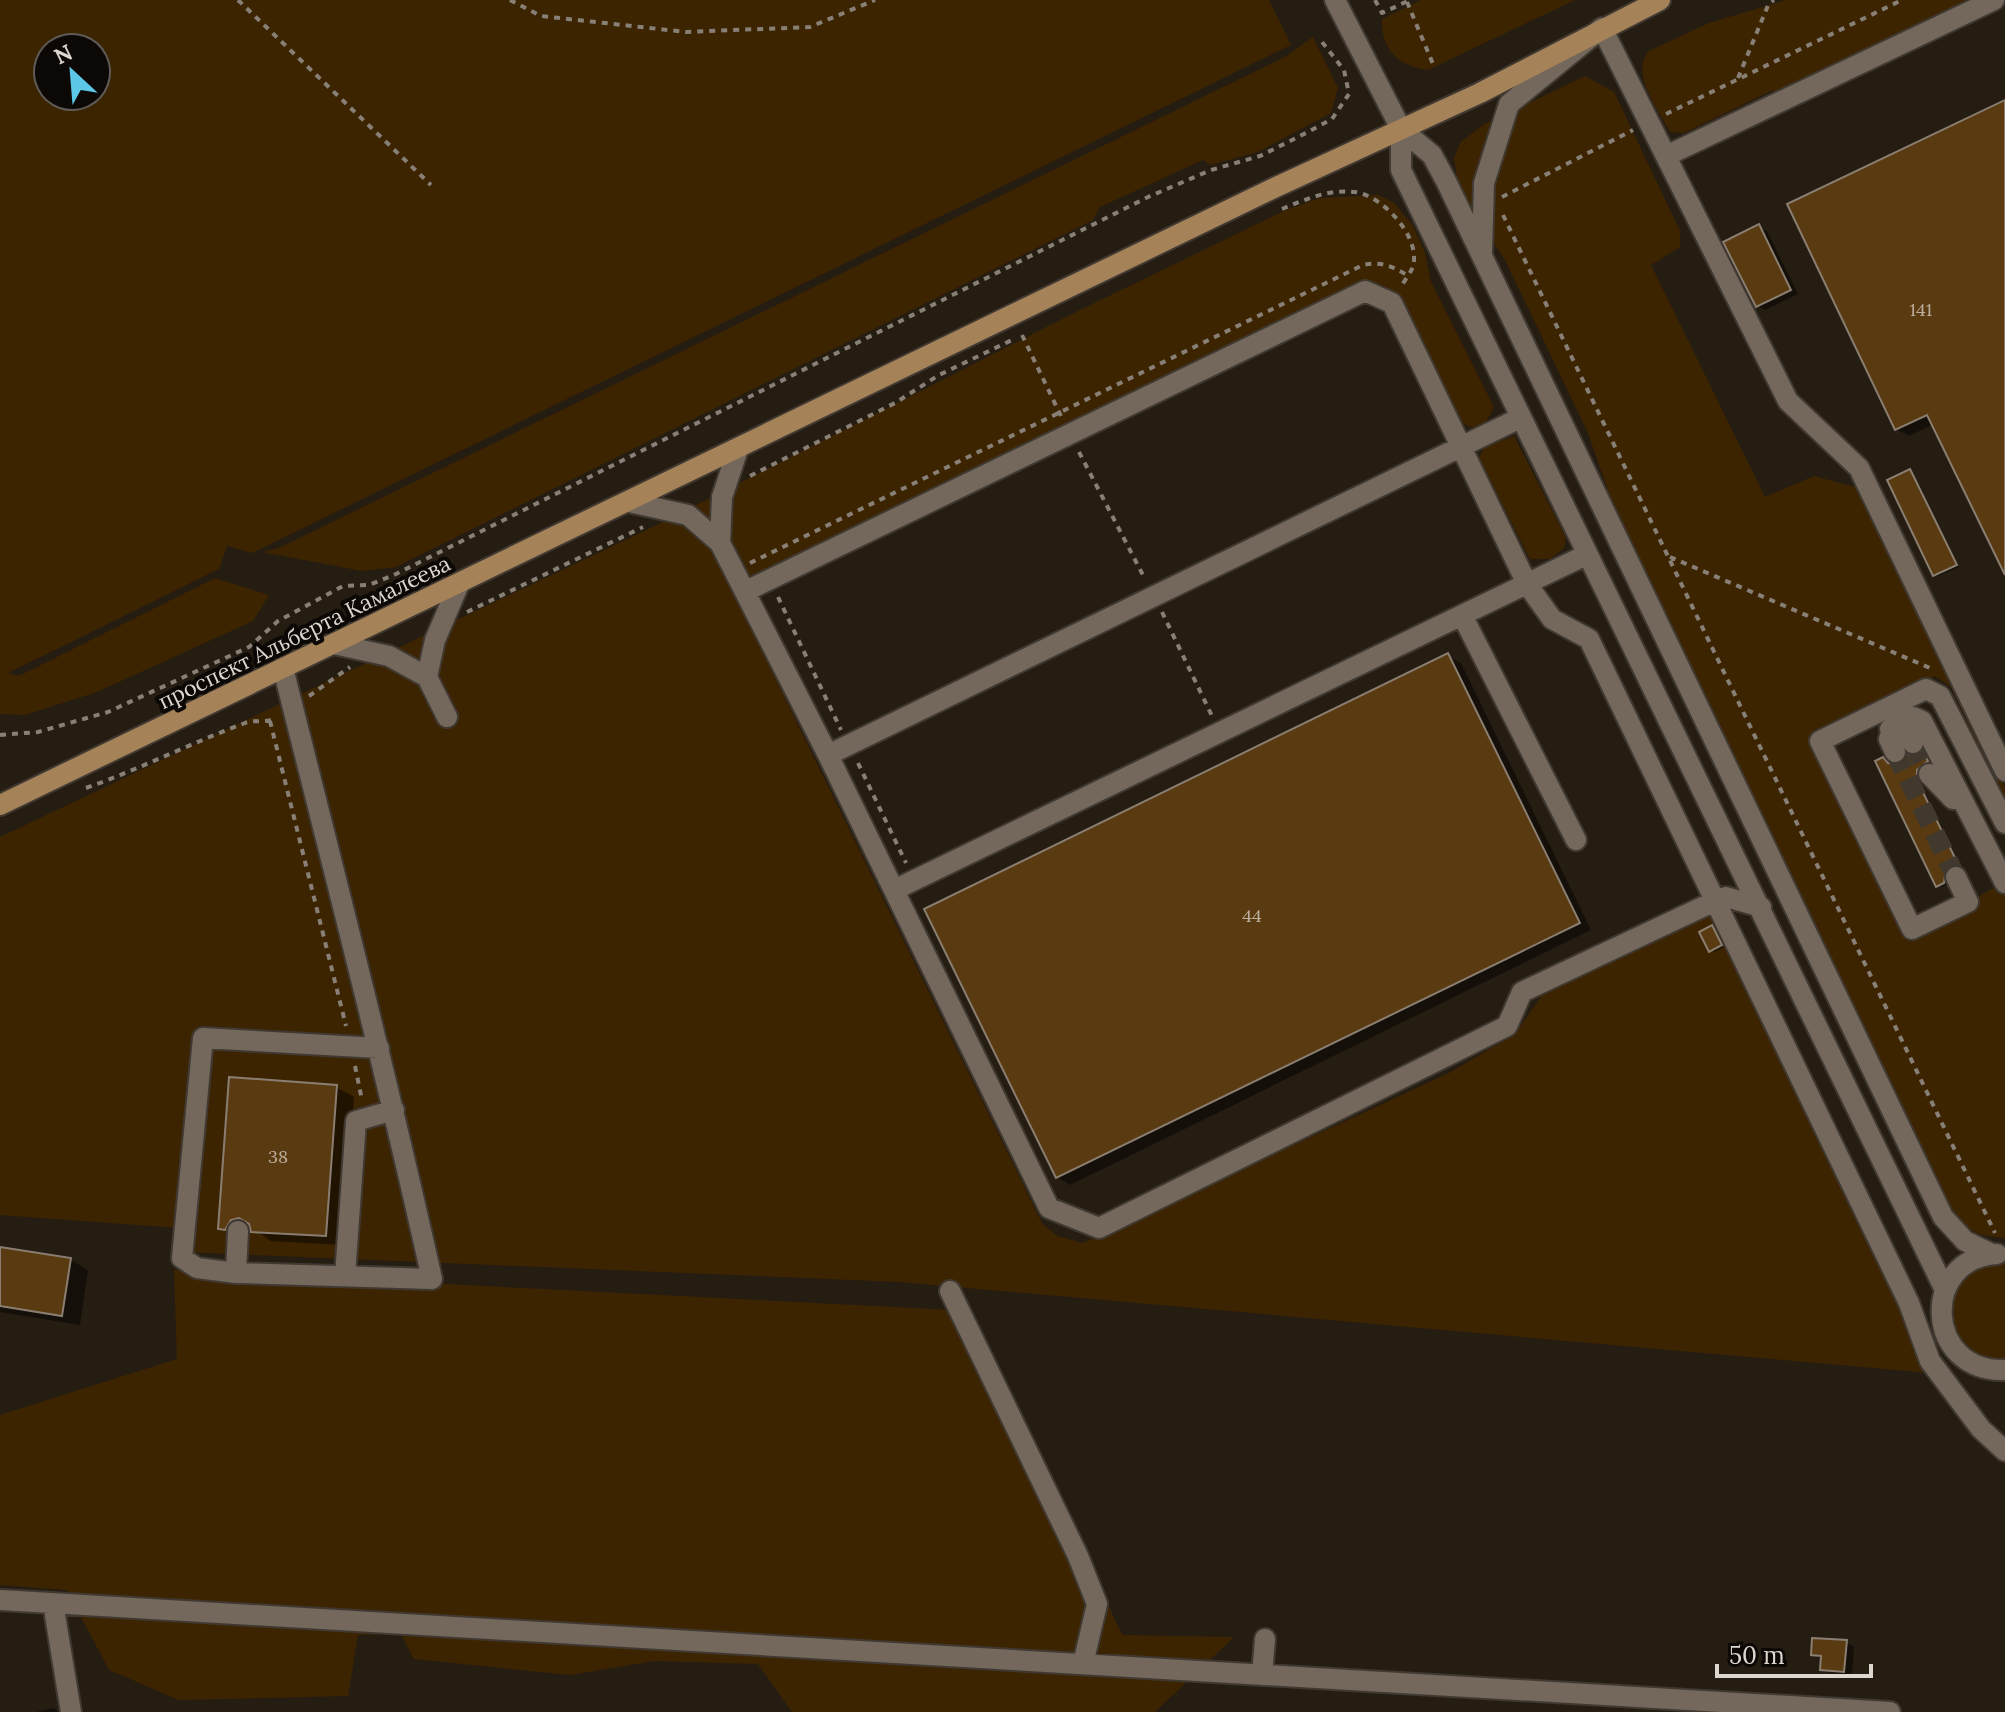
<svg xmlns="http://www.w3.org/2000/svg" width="2005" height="1712" viewBox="0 0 2005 1712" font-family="Lora,serif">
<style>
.green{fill:#3d2400;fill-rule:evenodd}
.shadow{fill:#0007}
.building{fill:#5a3a10;stroke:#897e71;stroke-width:2}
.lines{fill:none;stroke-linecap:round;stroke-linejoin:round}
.minor-tunnel{stroke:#41392e;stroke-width:20;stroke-dasharray:20 10;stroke-linecap:butt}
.minor-casing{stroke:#403932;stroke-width:24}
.major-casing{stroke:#403932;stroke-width:24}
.path{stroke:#888077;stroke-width:4;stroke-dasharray:6 6;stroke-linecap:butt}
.minor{stroke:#73685b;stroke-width:20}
.major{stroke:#a58258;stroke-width:20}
.labels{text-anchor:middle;stroke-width:8;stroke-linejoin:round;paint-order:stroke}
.number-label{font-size:18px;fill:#bcaf9f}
.street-label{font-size:22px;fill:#ddd6cf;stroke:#0c0805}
</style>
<rect width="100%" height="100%" fill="#261d12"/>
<path class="green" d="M0 0H1269L1291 45 252 553 227 546 219 569 8 673 19 676 215 578 269 595 253 621 97 692 25 715 0 714ZM48 48H96V96H48Z
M1421 0H1575L1428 70C1398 66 1381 49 1382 19Z
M1786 0H1969L1776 94 1773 90 1684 133 1670 132C1659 111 1629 72 1649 51L1709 23Z
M1313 37 1338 88 1331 113 1258 152 1210 165 1203 160 1100 207 1093 220 396 567 362 571 262 552 279 548 1285 57Z
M1585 76 1614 92 1680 231V247L1651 265 1765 497 1814 476 1855 487 2005 787V803L1951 687 1935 676 1818 731 1921 935 1977 908V897L1994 888 2005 890V1238C1983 1236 1970 1234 1955 1216L1620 525 1588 433 1505 260 1460 194 1454 158 1461 142 1483 125Z
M1378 195 1394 203 1413 226 1425 253 1431 282 1494 407 1484 426 1469 427 1458 419 1400 300 1382 285 1364 281 732 589 753 633 1042 1223 1057 1236 1083 1243 1451 1072 1515 1034 1545 991 1700 916 1715 914 1912 1320 1930 1373 900 1282 182 1252 180 1228 0 1215V837L659 524 1074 313 1286 210 1320 198Z
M1514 436 1566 538 1564 548 1550 559H1530L1479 458 1485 447Z
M1993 1262H2005V1362C1955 1364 1928 1297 1970 1271 1976 1267 1986 1265 1993 1262Z
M174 1270 971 1311 1122 1635 1234 1637 1155 1712H792L758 1664 654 1661 570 1675 414 1659 401 1634 358 1635 348 1696 179 1700 109 1670 67 1590 0 1585V1415L177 1359Z"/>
<path class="shadow" d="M2005 102V570L1934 424 1909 436 1896 429Z
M1759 227 1767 231 1798 294 1765 310 1757 306Z
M1910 471 1959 567 1938 576 1935 574Z
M1448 656 1461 663 1591 930 1070 1185 1057 1177Z
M1923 753 1930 764 1920 771V783L1960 866 1949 870 1947 884 1941 887 1890 765 1901 766Z
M1712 927 1724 947 1714 952 1711 950Z
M336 1087 354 1097 344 1245 271 1241 252 1228 243 1239 238 1238 220 1228Z
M0 1249 71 1260 88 1270 80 1325 0 1312Z
M1846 1642 1854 1647 1852 1675 1831 1673 1822 1669 1821 1659 1813 1654Z
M54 1708 58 1712H36Z"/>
<path class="building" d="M2005 100V575L1927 415 1895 430 1787 204Z
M1759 224 1791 290 1756 307 1723 242Z
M1910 469 1957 565 1933 576 1887 480Z
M1448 653 1580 923 1056 1178 924 909Z
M1923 751 1928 761 1917 770V780L1958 864 1946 869 1944 883 1936 887 1875 761 1883 757 1888 763 1900 764 1908 755 1915 756Z
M1712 925 1722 945 1709 952 1699 932Z
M229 1077 337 1085 326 1236 251 1232 249 1224 239 1218 231 1220 225 1230 218 1229Z
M0 1247 71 1258 62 1316 0 1306Z
M1812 1638 1847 1640 1844 1672 1820 1670 1821 1656 1811 1655Z"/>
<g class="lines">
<path class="minor-tunnel" d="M1913 743 1929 774
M1895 752 1956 877"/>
<g class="minor-casing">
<path id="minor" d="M1335 0 1401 129 1432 155 1446 181 1943 1217 1965 1241 1992 1254
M1401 129V170L1945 1290
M1668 155 1994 0
M1482 253 1484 183 1509 104 1602 28 1788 401 1859 468 2005 771
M629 502 688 515 720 543 828 755 1049 1208 1099 1228 1507 1026 1522 992 1713 902 1726 897 1761 907
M720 543 722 497 738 449
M746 591 1365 291 1392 303 1527 584 1552 619 1589 639 1909 1303 1930 1361 1981 1429 2005 1451
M1462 615 1576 840
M334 644 389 656 427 677 447 717
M283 668 292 704C340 895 389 1086 432 1279L236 1273 197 1268 182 1258 203 1038 379 1048
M427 677 435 640 459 584
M1890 729 1899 724 1913 743
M1895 752 1889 739 1896 721 1913 717 1922 721 2005 883
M828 755 1520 418
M1929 774 1953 799
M1956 877 1968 902 1912 929 1820 741 1926 689 1940 696 2005 823
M894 890 1586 555
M1997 1254C1920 1258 1924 1373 2005 1370
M236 1273 238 1231
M345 1276 356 1121 394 1110
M950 1291 1078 1556 1097 1604 1083 1664
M0 1600 1890 1712
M53 1603 71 1712
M1262 1675 1265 1639"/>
</g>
<g class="major-casing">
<path id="major" d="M0 805 1274 188 1480 93 1660 0"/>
</g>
<path class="path" d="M238 0 431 185
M510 0 541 16 686 32 810 27 875 0
M1375 0 1382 13 1410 0
M1407 2 1433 64
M1738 78 1769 3 1774 0
M1666 114 1902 0
M1502 197 1633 130
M1282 209C1306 199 1329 189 1355 192 1383 196 1421 237 1413 266 1411 273 1404 281 1400 288
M1503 215 1995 1233
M1022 335 1061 416
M1079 452 1145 579
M750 476 895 403 939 375 1012 340
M1670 557 1930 668
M750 563 1363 265C1380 261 1392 266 1407 275
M778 597 841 730
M467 612 643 527
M1162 612 1212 716
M309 696 350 667
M270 721 346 1026
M0 735 38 732 108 712 249 647 278 621 343 586 369 585 396 574 1148 197 1211 170 1260 156 1306 133 1332 119 1349 94 1344 70 1322 42
M858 763 906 863
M86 788C140 769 191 743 245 723 255 719 266 724 275 718
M355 1066 362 1100"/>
<use href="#minor" class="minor"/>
<use href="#major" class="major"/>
</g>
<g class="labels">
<g class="number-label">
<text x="1921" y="316">141</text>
<text x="1252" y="922">44</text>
<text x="278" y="1163">38</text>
</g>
<g class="street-label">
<text transform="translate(304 632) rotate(-26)" y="8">проспект Альберта Камалеева</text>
</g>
</g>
<g transform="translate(72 72) rotate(334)"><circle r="38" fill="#0c0805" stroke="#605a56" stroke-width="2"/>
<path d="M0-6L14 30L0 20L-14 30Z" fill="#5cc7e7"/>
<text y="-12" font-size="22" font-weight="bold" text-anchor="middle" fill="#ddd6cf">N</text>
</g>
<path d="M1717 1664v12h154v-12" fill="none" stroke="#ddd6cf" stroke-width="4"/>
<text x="1729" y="1664" font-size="24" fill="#ddd6cf" stroke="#0c0805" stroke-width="6" paint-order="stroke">50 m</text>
</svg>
